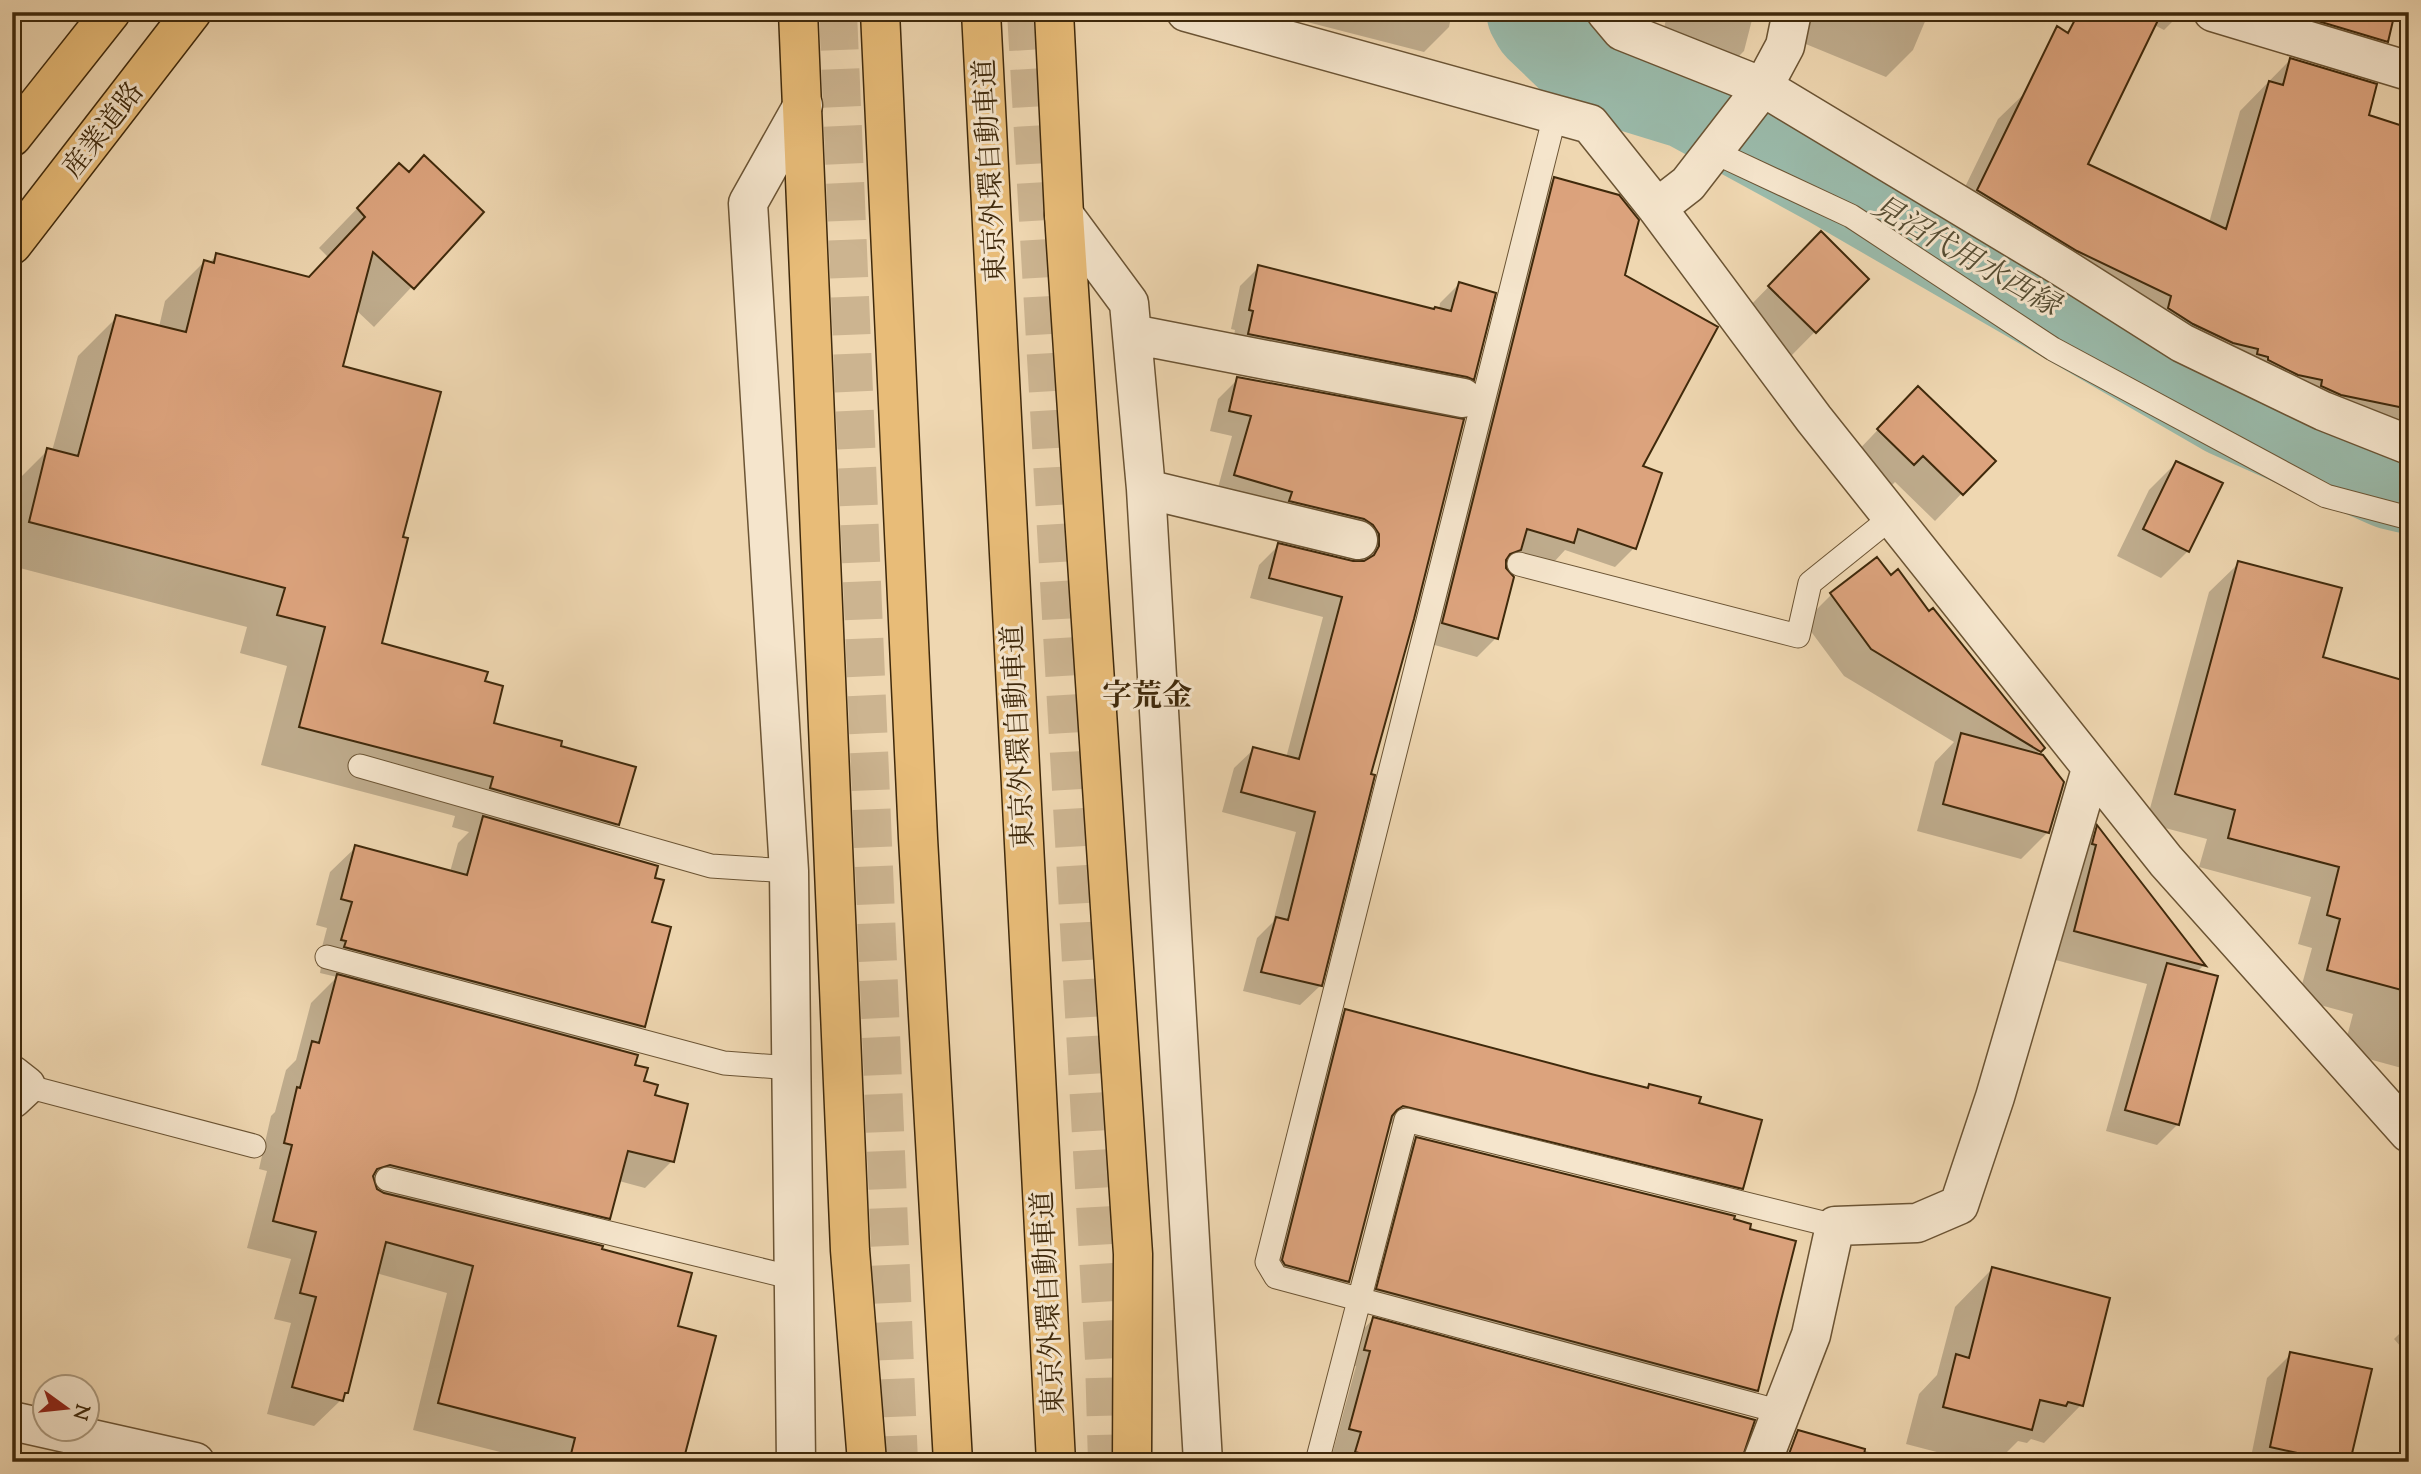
<svg xmlns="http://www.w3.org/2000/svg" width="2421" height="1474" viewBox="0 0 2421 1474" font-family="'Sorts Mill Goudy','Noto Serif JP',serif">
<style>
.shadow{fill:#0003}
.lines{fill:none;stroke-linecap:round;stroke-linejoin:round}
.river{stroke:#9abaaa;stroke-width:103}
.building{fill:#dca37d;stroke:#3f290b;stroke-width:2}
.trunk-tunnel{stroke:#ccb490;stroke-width:38;stroke-dasharray:38 19;stroke-linecap:butt}
.service-casing{stroke:#6b5434;stroke-width:25}
.minor-casing{stroke:#6b5434;stroke-width:41}
.primary-casing{stroke:#3f290b;stroke-width:41}
.trunk-casing{stroke:#3f290b;stroke-width:41}
.motorway-casing{stroke:#3f290b;stroke-width:41}
.service{stroke:#f5e5cc;stroke-width:23}
.minor{stroke:#f5e5cc;stroke-width:38}
.primary{stroke:#e8bc78;stroke-width:38}
.trunk{stroke:#e8bc78;stroke-width:38}
.motorway{stroke:#e8bc78;stroke-width:38}
.labels{text-anchor:middle;stroke-width:6;stroke-linejoin:round;paint-order:stroke}
.street-label{font-size:28px;fill:#3f290b;stroke:#f5e5cc}
.water-label{font-size:30px;font-style:italic;fill:#564d33;stroke:#f5e5cc}
.neighbourhood-label{font-size:30px;font-weight:bold;fill:#3f290b;stroke:#f5e5cc}
</style>
<rect width="100%" height="100%" fill="#efd7b1"/>
<filter id="stains"><feTurbulence type="fractalNoise" baseFrequency=".00286" numOctaves="4"/><feColorMatrix values="0 0 0 0 .2 0 0 0 0 .09 0 0 0 0 .02 0 0 0 .5 -.17"/></filter>
<radialGradient id="worn" r=".72"><stop offset=".6" stop-color="#630" stop-opacity="0"/><stop offset="1" stop-color="#630" stop-opacity=".3"/></radialGradient>
<path class="shadow" d="M1268 12H1452L1449 27 1424 52Z
M1668 12H1754L1744 51 1717 78 1656 59Z
M1807 12H1929L1913 50 1886 77 1796 40Z
M2129 12H2182L2164 30Z
M2282 12H2402L2399 15 2393 14 2386 41 2359 68 2274 43Z
M2290 60 2367 117 2409 130V463L1949 220 1998 119 2027 91 2085 165 2209 223 2240 111Z
M399 165 408 174 482 212 374 327 356 310 341 367 401 538 380 645 483 683 492 724 559 747 618 824 593 849 650 924 643 1026 619 1051 633 1066 653 1097 672 1161 645 1188 619 1181 609 1218 584 1243 600 1250 675 1327 681 1462H540L413 1430 447 1293 376 1273 346 1392 341 1400 314 1426 267 1414 291 1323 274 1319 291 1259 247 1248 267 1171 259 1169 271 1116 275 1112 286 1070 296 1060 311 1003 337 977 320 973 321 967 317 966 327 928 316 925 330 872 356 847 450 872 458 843 469 832 452 827 455 816 261 765 287 666 240 653 247 627 12 566V486L48 450 52 451 78 356 117 317 159 327 165 301 204 262 209 263 217 255 308 278 328 257 319 248Z
M1554 179 1623 276 1634 548 1615 567 1565 550 1554 562 1518 551 1504 565 1496 638 1477 657 1424 642 1535 199Z
M1794 261 1867 279 1788 359 1742 314Z
M1259 267 1433 311 1439 310 1440 303 1459 284 1473 379 1454 398 1230 353 1235 330 1231 329 1240 286Z
M1238 379 1462 421 1369 775 1320 986 1300 1005 1243 991 1257 938 1273 922 1296 832 1222 812 1234 768 1254 749 1286 758 1323 617 1250 598 1259 565 1279 545 1360 563V555L1216 495 1232 436 1210 431 1218 399Z
M1891 416 1993 461 1935 521 1895 482 1886 491 1851 458Z
M2176 463 2188 551 2161 578 2117 556 2149 490Z
M1877 559 2042 748 2036 754 2048 832 2021 859 1917 831 1935 762 1954 742 1844 676 1804 622 1831 595Z
M2239 563 2321 658 2409 683V1070L2343 1052 2353 1014 2298 999 2312 948 2298 944 2311 897 2199 867 2207 839 2146 823 2209 592Z
M2097 828 2203 966 2197 972 2178 1124 2157 1145 2106 1131 2147 984 2048 958 2071 854Z
M1345 1011 1697 1104 1741 1188 1724 1205 1389 1123 1348 1281 1331 1298 1268 1282 1328 1028Z
M1417 1139 1757 1391 1741 1406 1362 1305 1401 1154Z
M12 1247 22 1250 12 1284Z
M1992 1269 2081 1405 2044 1443 2031 1439 2027 1443 2018 1441 1997 1462H1975L1906 1444 1919 1394 1937 1375 1955 1307Z
M1373 1319 1733 1462H1330L1356 1366 1350 1365 1359 1334Z
M2409 1324V1356L2394 1339Z
M2291 1354 2348 1462H2250L2267 1378Z
M1828 1440 1893 1459 1892 1462H1806Z
M12 1451 53 1462H12Z"/>
<g class="lines">
<path class="river" d="M1538 12 1543 21 1592 68 1690 98 1831 175 2230 406 2392 478 2409 482"/>
</g>
<path class="building" d="M2079 12H2162L2088 164 2226 229 2269 81 2283 85 2290 58 2377 84 2369 115 2409 128V409L2341 395 2321 386 2322 380 2298 375 2268 360V357L2257 354 2258 349 2233 343 2193 324 2168 308 2171 296 2077 251 1977 190 2057 26 2068 33Z
M2301 12H2395L2388 42 2301 16Z
M424 155 484 212 414 289 373 252 343 366 441 392 403 537 408 538 382 643 488 672 485 681 503 686 494 723 562 741 561 746 636 767 619 825 490 788 493 777 299 727 325 627 277 615 285 588 29 522 47 448 78 456 116 315 186 332 204 260 214 263 216 253 309 277 365 217 357 208 399 163 409 172Z
M1554 177 1619 195 1639 220 1625 275 1718 327 1643 466 1662 473 1636 549 1578 529 1574 543 1527 529 1521 550 1510 554 1506 560V568L1514 577 1498 639 1442 623Z
M1821 231 1869 279 1816 333 1768 286Z
M1258 265 1434 309 1435 307 1451 311 1459 282 1496 293 1474 380 1467 377 1248 334 1253 311 1249 310Z
M1237 377 1464 419 1414 619 1371 774 1375 775 1322 986 1261 972 1276 917 1288 920 1315 812 1241 792 1253 747 1299 759 1342 597 1269 578 1278 543 1353 561H1364L1374 555 1379 546V534L1373 525 1364 519 1289 501 1292 492 1234 475 1251 416 1229 411Z
M1918 386 1996 461 1963 495 1923 456 1914 465 1877 429Z
M2176 461 2223 483 2189 552 2143 529Z
M1877 557 1891 575 1898 569 1929 611 1933 608 2045 748 2041 752 1871 649 1830 593Z
M2238 561 2342 588 2323 657 2409 682V992L2327 970 2340 919 2327 915 2339 867 2228 838 2235 810 2175 794Z
M1961 733 2043 755 2064 782 2049 833 1943 804Z
M483 816 658 866 655 878 664 880 652 922 671 927 645 1027 344 947 346 941 341 940 352 902 341 899 355 845 467 875Z
M2097 825 2117 851 2206 966 2074 931 2096 845 2092 844Z
M2167 963 2218 976 2179 1125 2125 1110Z
M337 974 638 1055 635 1065 648 1068 644 1081 658 1085 655 1095 688 1104 674 1162 628 1151 610 1219 390 1165 377 1169 373 1176 377 1189 384 1193 603 1246 602 1249 692 1273 678 1326 716 1336 683 1462H569L575 1438 438 1403 473 1266 386 1242 348 1393H345L343 1401 292 1387 316 1297 300 1293 316 1232 273 1221 292 1145 284 1143 297 1087 300 1088 312 1041 319 1043Z
M1345 1009 1591 1074 1648 1088 1649 1084 1701 1097 1699 1103 1762 1120 1743 1189 1403 1106 1397 1110 1392 1116 1349 1282 1285 1265 1282 1260Z
M1416 1137 1735 1216 1734 1219 1751 1224 1750 1229 1796 1241 1758 1391 1376 1289Z
M1992 1267 2110 1298 2083 1406 2068 1402 2066 1406 2040 1400 2032 1430 1943 1407 1956 1354 1969 1358Z
M1373 1317 1755 1420 1741 1462H1393L1355 1452 1361 1432 1349 1429 1370 1351 1364 1350Z
M2290 1352 2372 1369 2350 1462H2339L2270 1447Z
M1798 1430 1865 1449 1863 1462H1786Z"/>
<g class="lines">
<path class="trunk-tunnel" d="M838 12 899 1462
M1026 12 1104 1359 1107 1462"/>
<g class="service-casing">
<path id="service" d="M1555 115 1267 1262 1276 1277 1781 1412
M1714 152 1851 216 2053 349 2326 496 2409 518
M1519 564 1798 636 1810 583 1892 517
M360 766 711 866 789 871
M327 957 724 1063 792 1068
M26 1086 254 1146
M387 1179 794 1278
M1317 1462 1406 1120 1835 1226"/>
</g>
<g class="minor-casing">
<path id="minor" d="M1186 12 1590 124 1657 208 1814 419 2166 861 2409 1133
M1606 12 1622 31 1763 87 2062 267 2182 343 2323 411 2409 445
M2213 12 2409 71
M1657 208 1688 184 1763 87 1785 46 1792 12
M1064 215 1129 303 1146 489 1203 1462
M1132 334 1463 398
M1146 489 1358 540
M12 1075 26 1086 12 1099
M12 1421 195 1462
M796 1462 789 871 748 203 803 105
M1762 1462 1811 1335 1835 1226 1917 1223 1959 1205 1995 1097 2091 769"/>
</g>
<g class="primary-casing">
<path id="primary" d="M12 137 111 12
M12 245 192 12"/>
</g>
<g class="trunk-casing">
<path id="trunk" d="M798 12 850 1250 867 1462
M1054 12 1064 215 1133 1254 1132 1462"/>
</g>
<g class="motorway-casing">
<path id="motorway" d="M880 12 918 838 953 1462
M981 12 1056 1462"/>
</g>
<use href="#service" class="service"/>
<use href="#minor" class="minor"/>
<use href="#primary" class="primary"/>
<use href="#trunk" class="trunk"/>
<use href="#motorway" class="motorway"/>
</g>
<g class="labels">
<g class="street-label">
<text transform="translate(102 129) rotate(-52)" y="10">産業道路</text>
<text transform="translate(989 171) rotate(-93)" y="10">東京外環自動車道</text>
<text transform="translate(1017 737) rotate(-93)" y="10">東京外環自動車道</text>
<text transform="translate(1047 1303) rotate(-93)" y="10">東京外環自動車道</text>
</g>
<g class="water-label">
<text transform="translate(1966 255) rotate(30)" y="10">見沼代用水西縁</text>
</g>
<g class="neighbourhood-label">
<text x="1147" y="705">字荒金</text>
</g>
</g>
<rect width="2421" height="1474" fill="none" stroke="#efd7b1" stroke-width="42"/>
<rect x="14" y="14" width="2393" height="1446" fill="none" stroke="#3f290b" stroke-width="3.5"/>
<rect x="21" y="21" width="2379" height="1432" fill="none" stroke="#3f290b" stroke-width="2"/>
<g transform="translate(66 1408) rotate(105)"><circle r="33" fill="#f5e5cc" stroke="#ac9a7f" stroke-width="2"/>
<path d="M0-5L12 26L0 18L-12 26Z" fill="#8f2418"/>
<text y="-10" font-size="19" font-weight="bold" text-anchor="middle" fill="#3f290b">N</text>
</g>
<rect width="100%" height="100%" filter="url(#stains)"/>
<rect width="100%" height="100%" fill="url(#worn)"/>
</svg>
